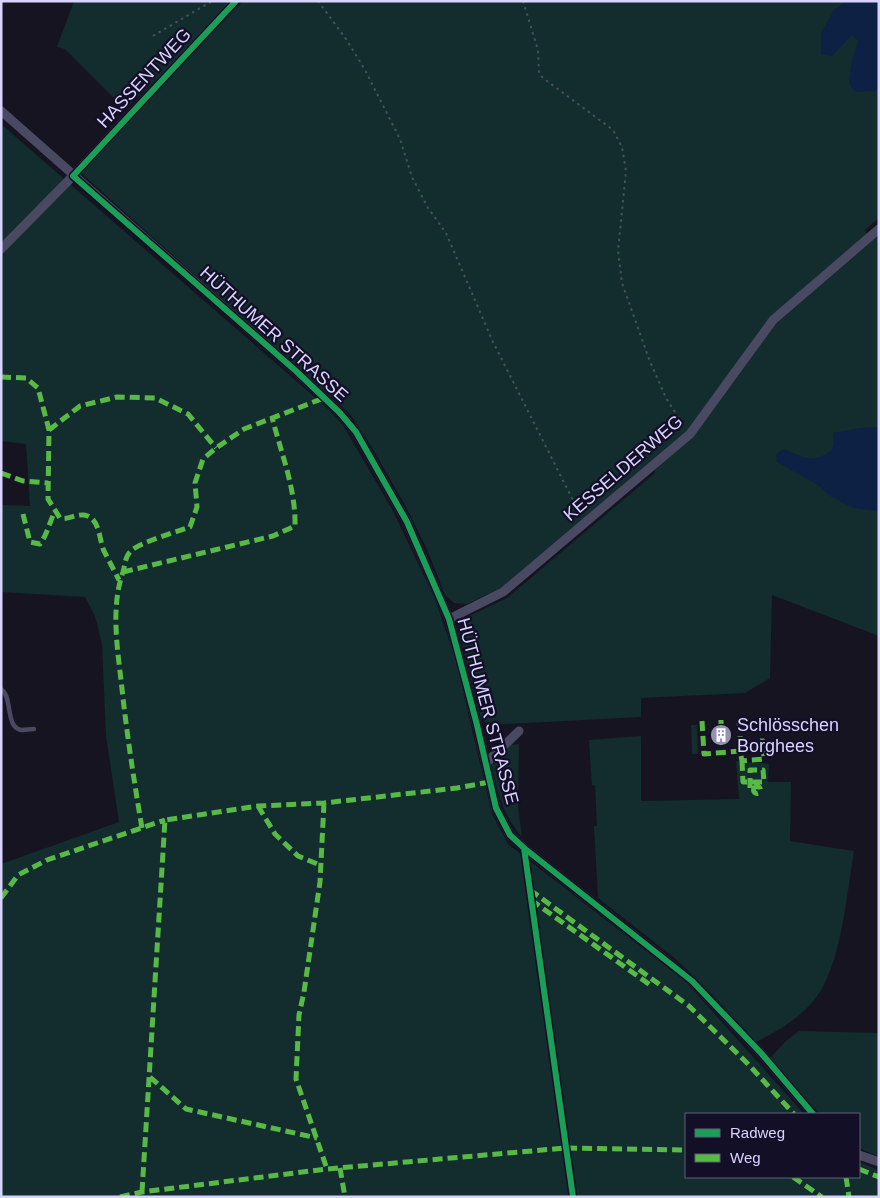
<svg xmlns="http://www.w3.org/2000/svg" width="880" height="1198" viewBox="0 0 880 1198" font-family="Helvetica,sans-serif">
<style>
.green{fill:#132c2d}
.water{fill:#0d2144}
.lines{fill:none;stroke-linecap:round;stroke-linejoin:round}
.path{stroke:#44505f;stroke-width:2;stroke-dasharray:2.5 4;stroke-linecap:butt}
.lane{stroke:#4a4962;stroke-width:4.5}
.street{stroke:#4a4962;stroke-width:9}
.quiet{stroke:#58b947;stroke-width:5;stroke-dasharray:10 5;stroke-linecap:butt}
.cycleway-casing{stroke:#130f26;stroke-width:9}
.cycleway{stroke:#1a9f57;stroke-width:6}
.labels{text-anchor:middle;stroke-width:4.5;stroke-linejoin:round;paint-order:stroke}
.street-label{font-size:18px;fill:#d9d4ff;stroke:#130f26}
.poi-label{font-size:18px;fill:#d9d4ff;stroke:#130f26;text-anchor:start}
</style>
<rect width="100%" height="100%" fill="#161421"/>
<path class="green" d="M74 1H239L125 109 65 49 57 47Z
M243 1H879V218L865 230 870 240 879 233V636L772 595 770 678 745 693 641 698V717L488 725 481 719 459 633 467 617 507 598 655 473V459L501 588 467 604 454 603 445 595 427 549 405 505 371 446 351 415 81 173Z
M1 124 326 407 343 425 393 511 435 599 455 658 492 814 508 844 687 983 804 1114H686V1177H859V1162L879 1170V1197H1V864L119 822 106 736 102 644 95 616 85 597 1 592V505L30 506 26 444 1 441Z
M691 725H697L698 754H692Z
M641 736V801L739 799 736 761 769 764 768 782H791L790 841 854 851C847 893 841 967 815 999 799 1019 778 1031 756 1042L712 994 677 960 598 898 594 826H597L595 786 592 785 589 740Z
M519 744 518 806 522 837C499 809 497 788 489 754L495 746Z
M799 1031 879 1033V1157L859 1148V1114H820L770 1058 786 1041Z"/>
<path class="water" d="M847 1H879V88L875 91 855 92 849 83 852 60 858 41 852 35 832 56 821 54V33L834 10Z
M877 427 879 428V511L853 508 830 496 818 485 777 462 776 455 780 451 785 449C803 458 814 464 832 450L834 444 833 433 860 428Z"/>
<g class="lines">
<path class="path" d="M318 1 346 39 365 70 400 139 412 177 428 208 446 233 493 342 580 514
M523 1 538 50 539 73 543 78 613 130 622 147 626 171 618 251 622 283 649 359 666 398 684 426
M153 36 212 1"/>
<path class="lane" d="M1 689C13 697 5 727 21 730 25 730 30 729 34 729"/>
<path class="street" d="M1 111 296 371 340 413 356 432 407 522 449 619 477 725 496 808 510 835 524 848 692 981 761 1053 813 1114
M1 249 73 176 236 1
M449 619 503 592 690 434 773 320 879 229
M486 763 519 731
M859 1155 879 1162"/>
<path class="quiet" d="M1 377 26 378 38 388 49 430 48 499 60 518C69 520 75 514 84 515 100 517 99 540 104 551 109 561 114 570 119 580
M49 430 80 406 117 397 155 398 188 414 216 448
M1 473 23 481 48 483
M23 514 30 542 40 544C47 535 50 521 55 511
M123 572 273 536 295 526C296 489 281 453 272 417
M761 718V724
M721 720V725
M702 721 704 754 741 751 739 719
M741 756 742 761 764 759 763 741H760
M742 761 743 782H764L763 770H750V789L754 790
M753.5 790a3.5 3.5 0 1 1 7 0a3.5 3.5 0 1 1-7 0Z
M324 803 320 882 304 992 299 1015 296 1079 327 1169
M258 806 275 834 298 856 320 865
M142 828C134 781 127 735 122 689 118 651 110 609 123 572 125 565 125 556 131 551 138 543 179 531 190 527L197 507 195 483 203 459 216 448 244 429 324 398
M530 890 689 1006 748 1064 794 1114
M1 898 18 875 47 860 165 820
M531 900 653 987
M150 1077 186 1109 317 1138
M340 1168 345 1197
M859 1169 879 1177
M793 1177 822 1197
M846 1177 849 1197
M142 1192 165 820 258 806 324 803 457 788 490 782
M120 1197 142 1192 327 1169 565 1148 686 1150"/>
<g class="cycleway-casing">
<path id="cycleway" d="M236 1 73 176 296 371 340 413 356 432 407 522 449 619 477 725 496 808 510 835 524 848 692 981 761 1053 813 1114
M524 848 573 1197"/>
</g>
<use href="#cycleway" class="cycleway"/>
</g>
<defs>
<g id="building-disc" transform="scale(1.125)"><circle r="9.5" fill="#9591b1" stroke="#130f26"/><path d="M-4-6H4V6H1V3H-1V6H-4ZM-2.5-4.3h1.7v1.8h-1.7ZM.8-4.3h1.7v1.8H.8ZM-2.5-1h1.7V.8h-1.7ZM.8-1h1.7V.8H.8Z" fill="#fff"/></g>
</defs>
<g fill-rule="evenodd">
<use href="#building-disc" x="721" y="735"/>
</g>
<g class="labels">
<g class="street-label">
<text transform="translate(144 78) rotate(-47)" y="6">HASSENTWEG</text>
<text transform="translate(274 334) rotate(42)" y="6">HÜTHUMER STRASSE</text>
<text transform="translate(623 468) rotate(-41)" y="6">KESSELDERWEG</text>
<text transform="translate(488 711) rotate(75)" y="6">HÜTHUMER STRASSE</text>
</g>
<g class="poi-label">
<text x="737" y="731">Schlösschen<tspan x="737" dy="21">Borghees</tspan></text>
</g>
</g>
<rect width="880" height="1198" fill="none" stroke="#d9d4ff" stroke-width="5"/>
<rect x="685" y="1113" width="175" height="65" fill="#130f26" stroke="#625e7d"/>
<rect x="695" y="1129" width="25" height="8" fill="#1a9f57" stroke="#625e7d"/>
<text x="730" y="1138" font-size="15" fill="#d9d4ff">Radweg</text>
<rect x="695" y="1154" width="25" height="8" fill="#58b947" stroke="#625e7d"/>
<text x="730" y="1163" font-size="15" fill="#d9d4ff">Weg</text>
</svg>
